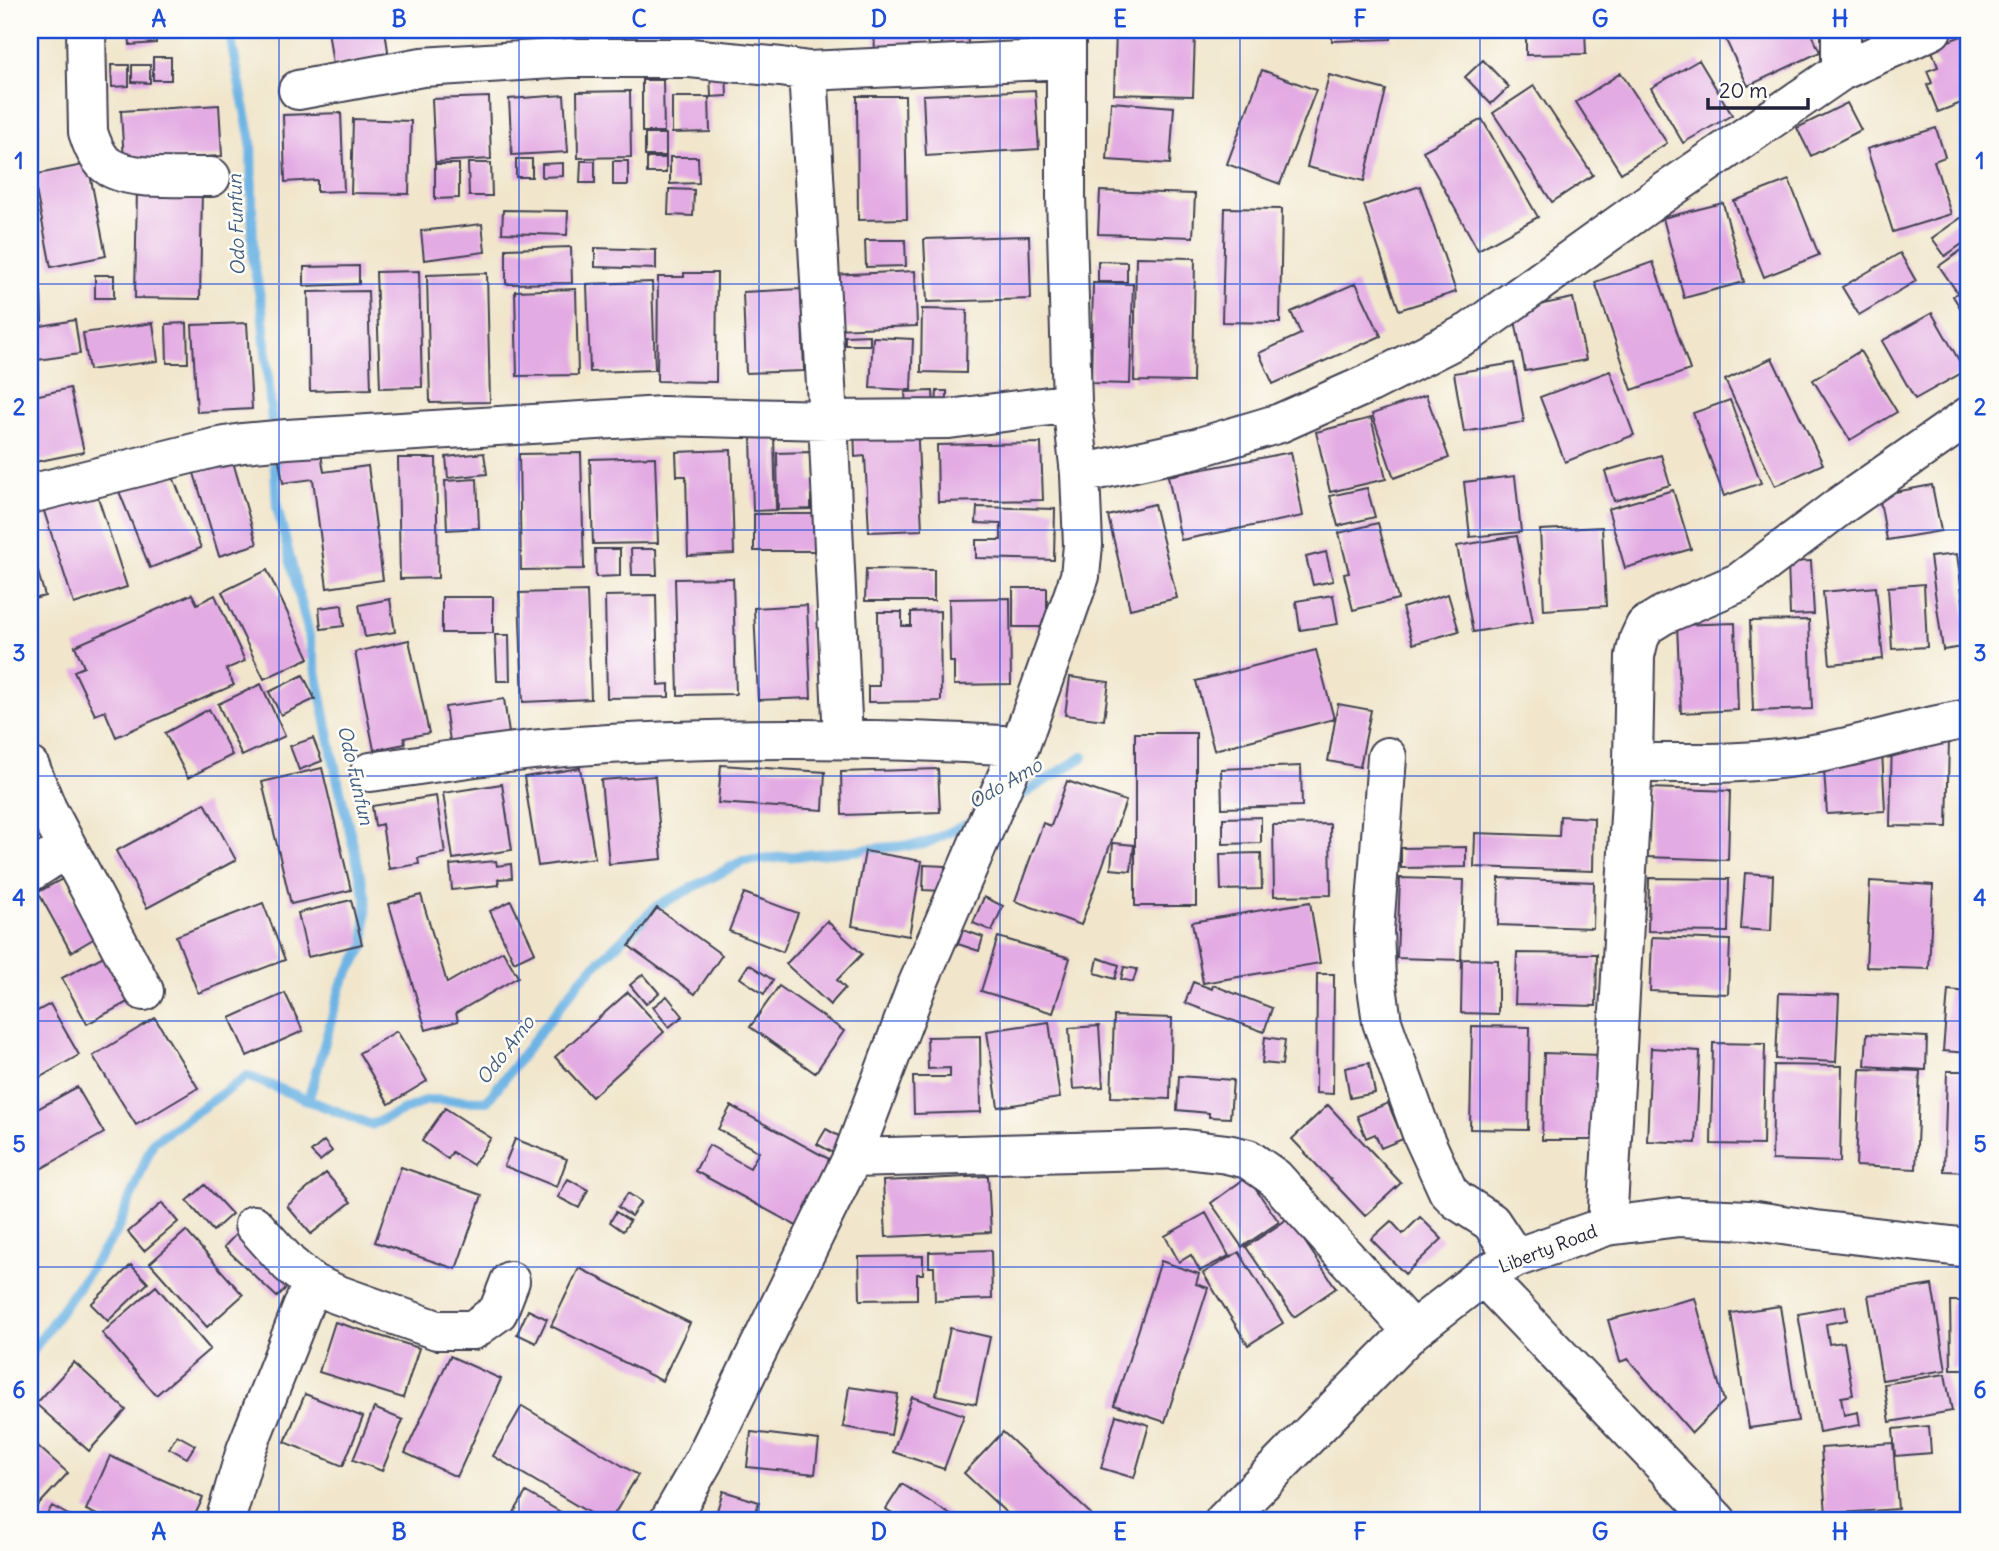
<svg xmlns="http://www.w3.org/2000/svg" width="1999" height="1551" viewBox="0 0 1999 1551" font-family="Delius,sans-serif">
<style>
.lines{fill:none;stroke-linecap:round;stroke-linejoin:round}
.stream{stroke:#6db4e4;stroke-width:10}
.building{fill:#e3abe3}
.minor-casing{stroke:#413f51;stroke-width:42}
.minor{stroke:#fff;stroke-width:38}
.grid{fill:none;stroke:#1d4ed8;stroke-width:2;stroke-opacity:0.55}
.labels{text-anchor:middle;stroke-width:5;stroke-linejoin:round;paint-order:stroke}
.street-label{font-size:18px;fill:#22223b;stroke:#fdfcf7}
.water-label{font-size:19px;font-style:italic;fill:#405c7f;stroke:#fdfcf7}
.neatline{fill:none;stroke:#1d4ed8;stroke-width:2.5}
.grid-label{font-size:23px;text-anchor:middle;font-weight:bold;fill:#1d4ed8}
</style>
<rect width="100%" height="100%" fill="#fdfcf7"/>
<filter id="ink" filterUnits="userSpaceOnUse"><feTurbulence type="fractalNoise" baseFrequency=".0143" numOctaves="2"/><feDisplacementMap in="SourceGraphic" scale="14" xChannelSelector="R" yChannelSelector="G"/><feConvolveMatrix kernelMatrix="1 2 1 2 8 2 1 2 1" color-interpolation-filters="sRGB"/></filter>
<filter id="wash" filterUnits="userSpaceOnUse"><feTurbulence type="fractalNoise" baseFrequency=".00686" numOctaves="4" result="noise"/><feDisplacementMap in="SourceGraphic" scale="28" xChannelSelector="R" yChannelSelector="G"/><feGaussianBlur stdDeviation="1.57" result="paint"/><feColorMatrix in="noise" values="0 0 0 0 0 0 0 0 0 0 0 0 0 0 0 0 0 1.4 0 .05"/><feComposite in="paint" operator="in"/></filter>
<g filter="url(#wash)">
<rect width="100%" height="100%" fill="#f1e6cc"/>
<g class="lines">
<path class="stream" d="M229 30 251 141 253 260 262 307 272 421
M274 450 277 507 307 626 338 782 366 899 365 945 342 983 308 1101
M1009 803 1083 757
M30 1354 116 1233 153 1142 247 1076 371 1125 427 1100 487 1101 581 979 657 906 743 861 924 844 974 821"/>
</g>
<g id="blocks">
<path class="building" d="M129 30H155L156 43 130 45Z
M328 30H385L389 58 333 65Z
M874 30H927L928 48 875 51Z
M941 30H967L968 44 942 45Z
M1332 30H1391V39L1332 41Z
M1526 30H1585L1586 54 1526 55Z
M1721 30H1756L1758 35 1769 30H1810L1820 52 1748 86Z
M1116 31 1195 33 1193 96 1114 94Z
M1969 33V100L1938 112 1927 85 1932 83 1927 71 1938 67 1931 48Z
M153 57H171V80H153Z
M1483 60 1509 87 1491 104 1465 77Z
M1699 60 1732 115 1683 143 1651 88Z
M111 65H129V86L112 87Z
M132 65H150V83L132 82Z
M1262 70 1316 90 1280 184 1227 164Z
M710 71H726L727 96 711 97Z
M1621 73 1667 143 1621 173 1576 102Z
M1329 75 1386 90 1364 181 1307 167Z
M642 80H663L664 132H642Z
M1534 86 1593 175 1552 202 1493 113Z
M1035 90 1039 149 926 156 923 95Z
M630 91 631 157 578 158 577 92Z
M564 95 568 152 512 155 509 99Z
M857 96H905L907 219 858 220Z
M489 97 491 159 435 162 432 99Z
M672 97H709L710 132 672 133Z
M1111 102 1174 107 1170 164 1107 160Z
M1847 103 1861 130 1811 156 1797 128Z
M219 105 222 156 124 161 121 111Z
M341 113 344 191 317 192V180L285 182 283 115Z
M353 119 411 121 409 194 351 193Z
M1482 119 1538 217 1478 250 1423 151Z
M1936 128 1945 157 1934 161 1951 214 1893 232 1867 149Z
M645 134H666V156H645Z
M670 157H698L699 183 670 184Z
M647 158H666V173H647Z
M516 159H532V177H516Z
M581 161H595V183H580Z
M613 161H628V185H613Z
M468 163H491L492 196H469Z
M563 163V176L542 177V164Z
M88 164 106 256 51 267 33 175Z
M435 164H459V198L435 199Z
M1789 180 1819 255 1764 277 1734 201Z
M1420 186 1456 292 1399 310 1364 205Z
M137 188 202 190 200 299 135 298Z
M669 189 694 190 693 216 668 215Z
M1100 191 1195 194 1193 237 1098 234Z
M1723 203 1744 282 1684 298 1663 218Z
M1225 208 1282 209 1280 323 1222 322Z
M503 210 568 211 567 235 502 233Z
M1965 215 1969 221V239L1945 256 1932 238Z
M482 224 485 252 424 260 421 231Z
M1029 236 1031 299 927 302 924 239Z
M865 240H905L906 266 866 267Z
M1969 245V283L1957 292 1939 266Z
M571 247 572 283 506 284V249Z
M595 248 656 250V269L595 267Z
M1900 253 1916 281 1859 315 1842 287Z
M1136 257 1195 258 1193 382 1134 381Z
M1098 261 1127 262V282H1098Z
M1653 262 1690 370 1632 390 1595 282Z
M359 266V284L304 286V267Z
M419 271 422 387 380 388 376 272Z
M915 271 917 326 833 329 830 275Z
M487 273 490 402 430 403 427 275Z
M684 273H717L716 382 657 381 658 277H684Z
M95 275H114V298H95Z
M652 282 655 370 590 372 587 284Z
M1093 283 1133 284 1130 384 1091 383Z
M1356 283 1381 336 1273 384 1259 353 1301 334 1291 312Z
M1969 286V322L1953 296Z
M576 289 578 375 517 376 515 291Z
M801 289 804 371 746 373 743 292Z
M368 291 371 389 310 391 308 292Z
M30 292H41L42 321H30Z
M1573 298 1586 360 1525 371 1513 310Z
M922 309 967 310 966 373 921 372Z
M1932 313 1965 371 1915 399 1882 341Z
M75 320 80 354 30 361V328Z
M153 323 158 361 89 370 83 333Z
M187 323 188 363H167L166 324Z
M247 323 252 409 197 412 192 325Z
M870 335V345H845V336Z
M873 337 913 339 911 390 870 388Z
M1860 351 1897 412 1850 440 1813 380Z
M1772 358 1823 464 1775 486 1725 380Z
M1514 363 1524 422 1464 432 1454 373Z
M1610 371 1634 435 1565 462 1540 397Z
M70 388 84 452 30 463V397Z
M933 391 934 407 906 408 905 392Z
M937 391H947V408L936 407Z
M1426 395 1449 458 1394 478 1372 414Z
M1730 400 1761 483 1724 496 1693 413Z
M1371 418 1386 479 1330 492 1316 432Z
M917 421 922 530 869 532 865 456 855 457 854 424Z
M774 435 776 510 753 511 751 436Z
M1041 443 1043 500 938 502 937 445Z
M320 448 324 472 368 466 383 580 327 588 313 479 283 483 278 454Z
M731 450 734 554 688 556 686 476H677L676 452Z
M810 452 811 481H821V495H811V509L778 510 777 453Z
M1291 452 1303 516 1181 540 1168 476Z
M484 453 487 474 448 478 446 457Z
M581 453 584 569 521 570 519 454Z
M1661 455 1670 485 1614 501 1605 471Z
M655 457 658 543 593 544 590 459Z
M398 458H436L438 578 400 579Z
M233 462 257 544 219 556 194 473Z
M168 464 201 548 150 568 116 484Z
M1515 476 1521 532 1470 537 1464 482Z
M477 479 479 528 447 530 445 481Z
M94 485 127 587 74 604 41 502Z
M1932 485 1941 531 1887 540 1879 495Z
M1367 488 1375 517 1338 526 1330 496Z
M1673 490 1691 549 1625 568 1608 509Z
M1154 504 1177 598 1130 609 1108 516Z
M977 507 1055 509 1054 560 976 558V540H1001V524L976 523Z
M754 514H819V551H754Z
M1378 523 1398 599 1353 610 1344 574 1349 573 1339 533Z
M1602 527 1606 606 1544 610 1540 530Z
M1517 536 1533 622 1473 632 1457 546Z
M30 545 45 596 30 600Z
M595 549H620V576L596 577Z
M631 549H656L657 575H632Z
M1326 552 1333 581 1313 585 1306 557Z
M1957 554 1969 646 1943 650 1930 557Z
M1811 561 1814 614 1790 615 1788 562Z
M866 569 934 570V601H865Z
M267 570 309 658 264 679 222 592Z
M733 578 736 694 678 695 675 579Z
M1924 584 1927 647 1892 649 1888 587Z
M1876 587 1883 659 1830 664 1823 592Z
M1013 588H1047V627H1013Z
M587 591 591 699 523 702 519 593Z
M192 594 197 604 215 595 245 661 226 669 234 685 116 737 105 711 95 715 74 671 84 667 75 646Z
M1448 594 1459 631 1413 644 1402 608Z
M656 595 658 685 669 684V697L607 698 605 596Z
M1333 595 1338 624 1300 630 1296 601Z
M442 597H493V633H442Z
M1010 598 1011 684 954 685V662H950L949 599Z
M390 599 395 632 365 637 359 605Z
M342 605 344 626 321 629 319 608Z
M807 605 811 698 758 700 754 608Z
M940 611 941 701 868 702V686H879L878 612H902V626H911V612Z
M1809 620 1812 709 1753 711 1750 621Z
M1735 623 1738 710 1681 713 1677 625Z
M495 635H509L510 681H497Z
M409 640 429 733 404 738 405 744 374 750 355 652Z
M1316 650 1334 719 1214 750 1196 681Z
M303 675 315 699 281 715 269 692Z
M1070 677 1109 682 1104 720 1065 715Z
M261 684 285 736 242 756 218 704Z
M504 699 510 740 451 748 445 707Z
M1338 704 1371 710 1360 767 1328 761Z
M209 709 232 755 188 778 165 733Z
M1135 733H1196V906H1135Z
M313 738 322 761 299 770 290 746Z
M1892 738 1949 739 1947 827 1890 826Z
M1882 751 1885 811 1827 814 1823 755Z
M721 765 825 772 823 810 718 803Z
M1301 766 1302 806 1222 808 1221 769Z
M322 768 351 890 291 904 262 782Z
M580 768 595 858 538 866 524 777Z
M938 769 940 812 842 815 841 772Z
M655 776 662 859 609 864 601 780Z
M1067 781 1126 801 1081 925 1015 901 1043 823 1051 826Z
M502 784 512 850 453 859 443 793Z
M1650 788 1730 791 1728 860 1647 857Z
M436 796 445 853 418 858 419 864 389 869 382 824 375 826 372 806Z
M205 803 236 860 147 908 116 851Z
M1560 816 1594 818 1593 871 1474 867 1475 833 1559 836Z
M1261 817V843L1223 844V818Z
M1330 824 1331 895 1274 896 1273 825Z
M1113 843 1134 845 1131 871 1111 869Z
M1466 847V867L1401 868V848Z
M865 851 922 861 909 936 852 926Z
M1261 853 1262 889 1221 890 1220 854Z
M496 861 497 866 511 864 512 878 498 879 499 885 452 890 450 865Z
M924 865 945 866 944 891 923 890Z
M1745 873 1773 875 1771 931 1741 929Z
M1400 878 1464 880 1461 960 1397 958Z
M1499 878 1594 882 1593 928 1498 925Z
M1649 878 1729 879 1728 932 1648 931Z
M62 879 95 938 71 952 38 892Z
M1870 881 1933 885 1929 969 1866 967Z
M744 893 798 913 783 952 729 931Z
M421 895 447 983 503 951 518 977 456 1013 458 1021 426 1030 389 904Z
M984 897 1003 906 992 931 973 923Z
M351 900 362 944 308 957 298 913Z
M511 901 535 952 514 962 490 911Z
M1310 902 1320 963 1203 983 1192 922Z
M263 903 285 960 198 993 176 936Z
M657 908 722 955 695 994 629 946Z
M827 921 862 954 837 980 845 988 830 1005 786 964Z
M963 930 983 937 979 951 958 944Z
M998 937 1070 958 1053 1013 981 991Z
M1652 937 1730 940 1728 994 1650 991Z
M113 951 137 997 87 1024 62 978Z
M1517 953 1597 954 1596 1006 1515 1004Z
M1098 958 1119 965 1115 979 1095 973Z
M1462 959 1498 960V1014L1461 1013Z
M749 964 773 980 764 994 740 978Z
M1124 967 1137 969 1133 982 1121 979Z
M643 974 659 993 646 1004 630 985Z
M1317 974H1334L1333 1094 1316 1093Z
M1193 982 1212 989 1213 985 1272 1008 1264 1032 1185 1003Z
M779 986 844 1031 815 1073 750 1027Z
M1948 990 1969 992V1053L1943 1051Z
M628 992 664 1032 592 1097 555 1057Z
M285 993 303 1031 247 1056 230 1018Z
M1779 993 1839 995 1836 1062 1776 1059Z
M667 996 683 1016 669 1027 653 1007Z
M50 1004 79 1055 30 1083V1015Z
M1114 1016 1172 1018 1170 1099 1111 1097Z
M155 1018 198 1088 136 1125 93 1056Z
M1049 1022 1060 1098 998 1107 987 1031Z
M1099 1026 1103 1087 1073 1089 1069 1028Z
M1472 1026 1530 1027 1528 1130 1470 1129Z
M397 1031 427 1081 389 1104 359 1053Z
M1867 1034 1927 1037 1926 1070 1865 1066Z
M980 1036 981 1112 914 1114 913 1077H950V1068L928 1069 927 1037Z
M1265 1037 1285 1040 1282 1065 1262 1063Z
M1713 1043 1765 1044 1763 1145 1711 1144Z
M1651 1048 1700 1051 1696 1143 1647 1141Z
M1544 1053 1600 1055 1599 1140H1542Z
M1369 1063 1375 1093 1350 1098 1345 1068Z
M1774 1065 1842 1066 1840 1162 1772 1160Z
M1860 1069 1920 1071 1916 1169 1856 1166Z
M1947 1071H1969V1172L1944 1171Z
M1179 1076 1233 1080 1230 1118 1209 1117V1113L1177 1110Z
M77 1087 104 1133 30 1175V1113Z
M1388 1103 1403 1139 1381 1148 1375 1134 1366 1138 1357 1116Z
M1328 1105 1401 1183 1365 1216 1292 1139Z
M731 1106 838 1164 802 1229 695 1171 709 1145 750 1168 759 1152 718 1129Z
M445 1108 491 1138 473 1165 452 1152 448 1159 422 1141Z
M826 1129 846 1140 837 1155 817 1144Z
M515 1139 567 1159 557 1187 504 1166Z
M324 1141 332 1151 320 1161 311 1152Z
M401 1167 482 1195 456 1269 375 1242Z
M326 1173 351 1202 311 1234 287 1206Z
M988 1176 991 1232 886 1237 883 1181Z
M1247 1177 1279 1222 1242 1247 1211 1203Z
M568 1179 588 1190 579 1208 558 1197Z
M205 1185 232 1214 213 1231 187 1201Z
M628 1193 641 1202 631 1216 618 1207Z
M162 1203 178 1222 144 1251 128 1232Z
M616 1212 630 1221 623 1231 610 1222Z
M1206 1213 1229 1256 1200 1271 1191 1255 1179 1262 1165 1236Z
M1420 1217 1442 1239 1405 1274 1371 1239 1391 1221 1403 1234Z
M1289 1218 1336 1288 1294 1317 1246 1247Z
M186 1231 243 1295 207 1327 150 1263Z
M238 1232 291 1283 277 1297 224 1247Z
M991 1250 992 1299 935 1301 934 1267H929V1252Z
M1239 1252 1283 1323 1248 1345 1203 1273Z
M923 1256V1274H917V1299L860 1300 859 1257Z
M1161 1261 1199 1274 1196 1284 1208 1288 1165 1422 1114 1405Z
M131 1265 148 1283 108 1321 91 1304Z
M579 1268 690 1323 662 1381 551 1326Z
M1932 1285 1946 1370 1882 1380 1868 1295Z
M156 1286 210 1349 156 1395 102 1333Z
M1695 1298 1707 1343 1724 1401 1692 1433 1628 1359 1620 1362 1608 1320Z
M1950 1301H1969V1369H1951Z
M1780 1306 1798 1421 1749 1428 1731 1313Z
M1845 1306 1847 1320 1826 1324 1829 1344 1844 1342 1853 1395 1841 1397 1844 1415 1858 1412 1860 1425 1819 1432 1798 1314Z
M528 1310 547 1319 536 1343 517 1334Z
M335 1322 419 1348 403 1398 319 1372Z
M950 1328 990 1337 976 1404 936 1395Z
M450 1356 501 1379 457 1477 405 1453Z
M74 1362 126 1410 89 1451 36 1404Z
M1945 1374 1952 1411 1890 1422 1884 1384Z
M849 1387 898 1394 891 1435 843 1427Z
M305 1394 363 1417 343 1466 285 1442Z
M912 1397 964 1415 944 1469 893 1452Z
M522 1406 638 1475 610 1521H603L493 1456Z
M374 1408 403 1420 382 1471 353 1460Z
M1116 1415 1149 1425 1134 1478 1101 1468Z
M1929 1426 1931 1453 1895 1456 1893 1429Z
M1963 1431H1969V1462L1968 1463Z
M751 1432 819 1440 815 1474 747 1467Z
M1003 1432 1091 1514 1084 1521H1015L964 1473Z
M177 1435 195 1445 187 1458 169 1448Z
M30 1439 68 1473 34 1510 30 1506Z
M1893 1443 1898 1509 1826 1514 1821 1448Z
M110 1456 203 1498 192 1521H110L86 1510Z
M902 1484 960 1521H905L886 1509Z
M723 1491 759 1502 753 1521H731L715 1517Z
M526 1492 576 1521H509Z
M52 1506 79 1521H43Z
M1890 1517V1521H1834V1519Z"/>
</g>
</g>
<g filter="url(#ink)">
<use href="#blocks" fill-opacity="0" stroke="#413f51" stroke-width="2"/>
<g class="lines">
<g class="minor-casing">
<path id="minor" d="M86 30 88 132C91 142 95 153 103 162 124 183 182 176 211 177
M1841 30V71
M808 71 828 420 843 739
M298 90 422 67 569 58H690L781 67 808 71 1066 59
M1080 474 1193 449 1280 423 1370 383 1470 332 1652 201 1841 71 1932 30
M30 494 214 448 243 443 287 439 662 416 828 420 949 419 1072 403
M1387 757 1374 930 1376 979 1382 1022 1422 1134 1448 1191 1457 1200 1491 1222 1515 1258
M1633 763C1693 763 1753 765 1813 754 1866 745 1916 727 1969 719
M30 767 47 809 144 991
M370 772C435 763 499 752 564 747 716 736 869 737 1020 746
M30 872 67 848
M852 1158 1185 1149 1227 1154 1248 1159 1275 1178 1412 1331
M254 1225 289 1264 312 1283 336 1294 437 1330H473L498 1312 510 1281
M1607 1226 1633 763 1635 656 1639 639 1645 626 1663 615 1740 582 1840 506 1969 416
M1483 1276 1717 1521
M225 1521 246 1450 312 1283
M669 1521 704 1460 852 1158 916 988 1020 746 1080 576 1083 545 1080 474 1072 403 1066 196V30
M1224 1521 1412 1331 1483 1276 1515 1258 1607 1226 1679 1217 1749 1220 1816 1230 1969 1248"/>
</g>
<use href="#minor" class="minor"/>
</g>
</g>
<path class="grid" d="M279 30V1521M519 30V1521M759 30V1521M1000 30V1521M1240 30V1521M1480 30V1521M1720 30V1521M30 284H1969M30 530H1969M30 776H1969M30 1021H1969M30 1267H1969"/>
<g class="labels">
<g class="street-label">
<text transform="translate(1548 1249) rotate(-21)" y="6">Liberty Road</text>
</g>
<g class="water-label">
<text transform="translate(236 225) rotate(-92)" y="7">Odo Funfun</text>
<text transform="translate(356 775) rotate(77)" y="7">Odo Funfun</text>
<text transform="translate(1005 783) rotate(-30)" y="7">Odo Amo</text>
<text transform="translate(505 1050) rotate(-52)" y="7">Odo Amo</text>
</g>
</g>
<rect width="1999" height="1551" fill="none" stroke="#fdfcf7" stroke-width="77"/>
<path d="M1708 98v10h100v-10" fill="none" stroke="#22223b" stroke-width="3.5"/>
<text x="1719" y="98" font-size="21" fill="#22223b" stroke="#fdfcf7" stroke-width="5" paint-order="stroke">20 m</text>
<rect x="38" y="38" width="1922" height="1474" class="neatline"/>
<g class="grid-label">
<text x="159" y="27">A</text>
<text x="399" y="27">B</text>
<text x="639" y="27">C</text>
<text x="879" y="27">D</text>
<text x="1120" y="27">E</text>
<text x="1360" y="27">F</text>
<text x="1600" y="27">G</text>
<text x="1840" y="27">H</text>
<text x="19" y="169">1</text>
<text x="1980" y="169">1</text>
<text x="19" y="415">2</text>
<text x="1980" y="415">2</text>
<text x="19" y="661">3</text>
<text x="1980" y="661">3</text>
<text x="19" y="906">4</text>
<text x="1980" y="906">4</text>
<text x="19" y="1152">5</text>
<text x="1980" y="1152">5</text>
<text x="19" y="1398">6</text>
<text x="1980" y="1398">6</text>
<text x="159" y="1540">A</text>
<text x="399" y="1540">B</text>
<text x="639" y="1540">C</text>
<text x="879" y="1540">D</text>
<text x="1120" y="1540">E</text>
<text x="1360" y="1540">F</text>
<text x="1600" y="1540">G</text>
<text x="1840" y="1540">H</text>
</g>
</svg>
